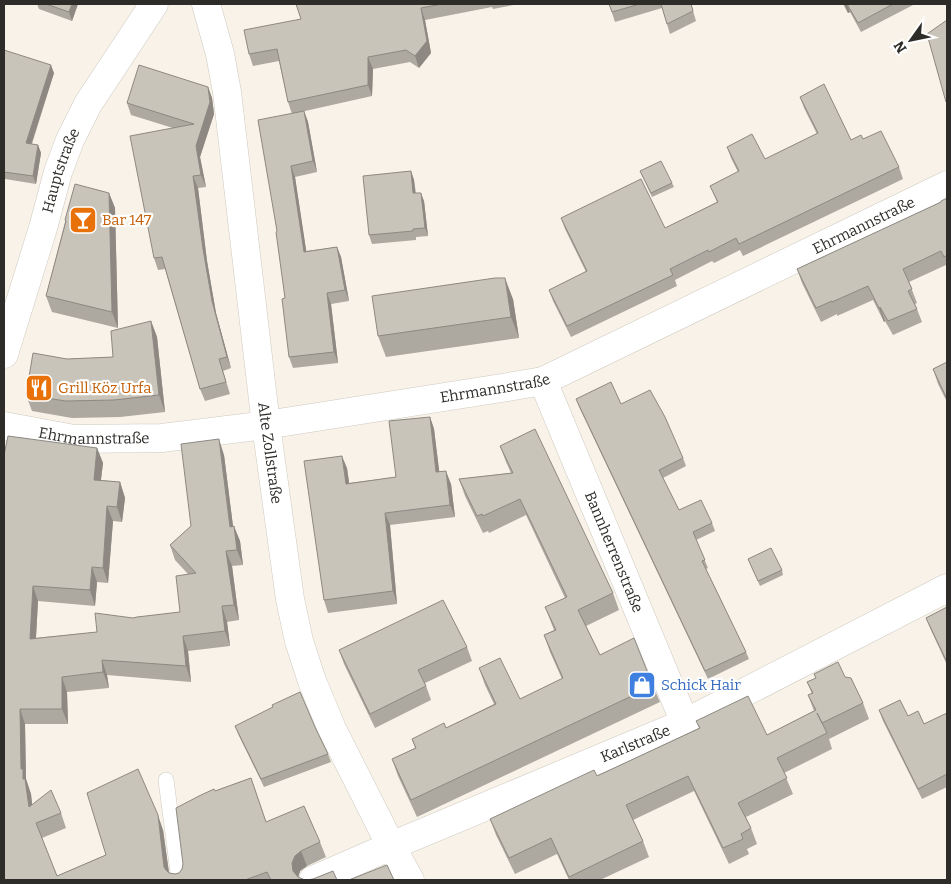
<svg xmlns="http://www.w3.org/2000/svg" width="951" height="884" viewBox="0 0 951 884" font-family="Bitter,serif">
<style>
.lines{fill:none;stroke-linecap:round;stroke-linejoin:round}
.service-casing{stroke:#cfcac0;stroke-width:16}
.minor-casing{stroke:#cfcac0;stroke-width:29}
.tertiary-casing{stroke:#cfcac0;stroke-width:29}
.service{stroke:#fff;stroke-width:15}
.minor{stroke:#fff;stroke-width:28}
.tertiary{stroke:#fff;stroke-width:28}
.wall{fill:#ada9a0}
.shaded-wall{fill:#8d8982}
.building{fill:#c9c4ba;stroke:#8d8982}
.labels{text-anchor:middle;stroke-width:4.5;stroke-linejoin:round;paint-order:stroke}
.street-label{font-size:15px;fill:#2e2c28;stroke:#fff}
.food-label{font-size:15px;fill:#c56008;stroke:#fff;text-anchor:start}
.shop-label{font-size:15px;fill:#366cbe;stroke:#fff;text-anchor:start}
</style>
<rect width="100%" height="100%" fill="#f8f2e8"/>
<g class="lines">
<g class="service-casing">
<path id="service" d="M166 780 179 880"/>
</g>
<g class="minor-casing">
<g id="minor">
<path id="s1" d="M206 4 220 54 227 92 266 425 290 599 299 641 312 681 332 729 391 846 410 880"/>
<path id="s2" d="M543 381 685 723"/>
<path id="s3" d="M4 426 74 439 162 438 266 425 508 387 543 381 947 185"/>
<path id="s4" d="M313 880 391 846 685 723 947 588"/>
</g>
</g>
<g class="tertiary-casing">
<g id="tertiary">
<path id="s5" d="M4 354 43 228 58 172 70 140 88 104 154 4"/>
</g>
</g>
<use href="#service" class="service"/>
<use href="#minor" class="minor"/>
<use href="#tertiary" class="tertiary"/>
</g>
<path class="wall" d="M37 4H78L72 21 39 9Z
M296 4H519L493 9 492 7 425 20 431 53 419 68 410 62 373 69 372 96 296 113 304 111 308 122 317 172 295 177 306 251 337 247 341 257 349 301 331 304 338 363 293 368 289 357 285 298 277 231 292 114 288 102 279 61 253 66 249 54 301 19Z
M609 4H691L696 21 670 34 662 8 615 22Z
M843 4H915L861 32 850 12 848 13Z
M4 50 54 73 32 144 38 145 41 153 36 184 5 179 4 188Z
M208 87 212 98 214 114 200 157 206 187 198 188 207 261 216 313 231 368 223 371 230 394 205 401 200 389 165 269 158 270 154 258 173 128 131 115 127 103Z
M800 97 851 140 863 139 899 167 903 179 743 256 740 250 714 263 712 261 675 280 677 286 571 337 553 301 549 290 586 272 565 229 561 218 665 228 717 202 710 186 738 172 731 158 727 147 765 159 817 134 804 108Z
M411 171 414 180 416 193 424 201 428 236 416 237V240L372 244 369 235Z
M640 171 672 183 674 187 652 197Z
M109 193 115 208 118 328 52 312 46 296 65 222V220Z
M947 198V268L946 265 909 282 917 303 915 304 922 322 893 335 885 321 884 322 873 300 837 316V314L821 322 802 283 797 269 941 202Z
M513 299 519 338 386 357 378 336Z
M151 321 157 337 165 412 120 417 72 418 32 411 26 395 67 359 113 357Z
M947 362V402L938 384 933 369Z
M576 399 621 404 683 458 686 466 663 478 679 510 712 523 715 531 696 540 708 568 706 569 746 652 749 659 708 679 579 407Z
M430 417 434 429 439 472 451 484 455 517 390 525 397 604 328 613 324 600 347 468 349 483 396 477Z
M500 446 613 593 619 610 586 626 600 655 653 686 660 702 417 817 398 776 392 759 415 748 412 739 446 728 494 704 485 685 479 668 520 699 562 679 550 652 544 635 554 630 545 607 565 598 526 515 489 533 488 531 483 533 465 496 459 479 511 473 506 462Z
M97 448 103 463 101 480 120 482 125 498 122 522 113 521 108 583 97 582 95 606 38 601 36 638 97 632 133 618 180 612 188 574 175 560 170 545 191 526 224 455 233 526 240 541 243 565 232 566 239 620 227 622 230 646 188 651 191 682 107 675 109 688 67 692 68 724H25L26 779 31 794 32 804 61 813 66 828 42 838 57 876 163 830 169 873 175 874 179 873 182 869 215 791 251 778 266 822 320 842 326 857 307 866 300 871 298 877 305 880H4V455Z
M748 559 782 570 783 575 760 586Z
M947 607V665L930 628 926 618Z
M467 647 472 661 425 683 431 700 375 728 344 664 339 650Z
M814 674 845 677 863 703 869 719 829 739 832 749 784 773 793 794 746 817 751 828 757 844 747 849 749 854 729 864 694 791 633 820 643 841 649 857 600 880H569L557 854 515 874 496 835 490 819 597 776 699 728 696 721 767 735 814 711 808 695 812 694 807 682 816 678Z
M879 710 908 716 924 724 947 713V787L922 799 883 721Z
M235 726 315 727 328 754 331 762 264 787 238 734Z"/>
<path class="shaded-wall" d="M72 4H78L72 21 69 12Z
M844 4H847L850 12 848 13Z
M421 8 425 20 431 53 419 68 415 56Z
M368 57 373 69 372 96 368 85Z
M51 65 54 73 29 151 26 143Z
M208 87 212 98 214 114 200 157 206 187 201 175 196 146Z
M304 111 308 122 317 172 313 161Z
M38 145 41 153 36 184 33 176Z
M291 166 295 177 308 262 304 252Z
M411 171 414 180 416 202 413 193Z
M193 176 198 188 207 261 216 313 231 368 227 357 212 301 203 249Z
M109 193 115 208 118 328 112 312Z
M421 193 424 201 428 236 425 228Z
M337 247 341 257 349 301 345 290Z
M505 278 513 299 519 338 511 317Z
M327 293 331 304 338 363 334 352Z
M880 307 885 321 884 322 879 308Z
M151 321 157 337 165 412 159 395Z
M430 417 434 429 441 485 436 472Z
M219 439 224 455 235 542 230 527Z
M97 448 103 463 99 495 94 480Z
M342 456 347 468 351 496 346 484Z
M446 471 451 484 455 517 450 505Z
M120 482 125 498 122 522 117 507Z
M107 506 113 521 108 583 103 568Z
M385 513 390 525 397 604 393 591Z
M234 526 240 541 243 565 237 550Z
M226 551 232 566 239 620 234 605Z
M92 567 97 582 95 606 90 590Z
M33 586 38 601 35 654 30 639Z
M222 606 227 622 230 646 225 631Z
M183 636 188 651 191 682 186 666Z
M102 660 107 675 109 688 103 672Z
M62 677 67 692 68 724 62 709Z
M20 709 25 724 26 779 31 794 34 822 29 807 21 769Z
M158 815 163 830 170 880 164 867Z
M301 851 307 866 300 871 298 878 293 871 292 863 295 856Z"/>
<path class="building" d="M46 4H72L69 12Z
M296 4H442L421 8 427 41 415 56 406 50 368 57V85L288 102 277 49 249 54 244 30 301 19Z
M609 4H640L612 12Z
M661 4H691L693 11 667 24Z
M847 4H893L858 23Z
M947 20V101L946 102 927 34Z
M4 50 51 65 26 143 38 145 33 176 4 172Z
M139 65 208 87 210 102 196 146 201 175 193 176 203 249 212 301 227 357 219 359 226 382 200 389 162 257 154 258 130 136 194 124 127 103Z
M824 84 851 140 861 135 863 139 881 131 899 167 739 244 736 238 709 252 708 250 670 269 673 275 567 326 549 290 587 271 561 218 641 179 665 228 718 202 710 186 739 171 727 147 752 134 765 159 818 133 800 97Z
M304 111 313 161 291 166 304 252 337 247 345 290 327 293 334 352 289 357 282 299 285 298 276 232 277 231 258 120Z
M661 161 672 183 651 193 640 171Z
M411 171 413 193H421L425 228 413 229V231L369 235 363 176Z
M75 184 109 193 112 312 46 296 66 221 65 220Z
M947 198V255L944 257 941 251 903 269 912 289 908 291 917 309 888 321 880 307 879 308 868 286 832 302V301L816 308 797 269 941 202V201Z
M495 278H505L511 317 378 336 372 296Z
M151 321 159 395 114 400 66 401 26 395 33 353 67 359 113 357 111 331Z
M947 362V399L933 369Z
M611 382 621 404 650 390 665 417 683 458 659 470 679 510 701 500 712 523 693 532 705 560 702 561 746 652 705 671 576 399Z
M430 417 436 472 446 471 450 505 385 513 393 591 324 600 304 461 342 456 346 484 396 477 389 421Z
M535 429 613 593 578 610 600 655 634 638 653 686 411 800 392 759 416 748 412 739 444 723 446 728 496 704 479 668 500 658 520 699 563 678 544 635 556 630 545 607 567 597 520 499 483 516 482 514 477 516 459 479 513 473 500 446Z
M8 436 97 448 94 480 120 482 117 507 107 506 103 568 92 567 90 590 33 586 30 639 97 632 95 613 133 618 137 617 180 612 176 576 196 573 170 545 191 526 181 444 219 439 230 527 234 526 237 550 226 551 234 605 222 606 225 631 183 636 186 666 102 660 103 672 62 677V709H20L21 769H23V779H25L29 807 51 790 61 813 36 823 57 876 106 855 87 793 138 769 158 815 164 867 166 870 169 873 175 874 179 873 182 869 183 864 176 808 199 796 214 789 215 791 251 778 266 822 304 806 320 842 301 851 295 856 292 863 293 871 298 877 305 880H271L267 872 245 880H4V455Z
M771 548 782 570 758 581 748 559Z
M443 600 467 647 418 670 426 686 370 714 339 650Z
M947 607V662L926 618Z
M838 662 845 677 851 678 863 703 822 723 817 713 827 733 777 758 787 778 738 803 751 828 741 834 743 839 723 848 688 776 626 805 643 841 569 877 551 838 509 858 490 819 594 770 597 776 700 728 696 721 748 696 767 735 816 710 808 695 813 693 807 682 816 678 814 674Z
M300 692 315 727 328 754 261 779 235 726 273 707 272 705Z
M900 700 908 716 918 711 924 724 947 713V774L918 789 879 710Z
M387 865 394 880H349Z
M333 871 337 880H306L313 879Z"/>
<defs>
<g id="bar-square" transform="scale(1.4375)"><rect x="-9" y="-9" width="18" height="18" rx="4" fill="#e8710a" stroke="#fff"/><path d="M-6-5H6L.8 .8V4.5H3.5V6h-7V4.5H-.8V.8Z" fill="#fff"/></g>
<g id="restaurant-square" transform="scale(1.4375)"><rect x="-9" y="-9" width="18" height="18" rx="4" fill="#e8710a" stroke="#fff"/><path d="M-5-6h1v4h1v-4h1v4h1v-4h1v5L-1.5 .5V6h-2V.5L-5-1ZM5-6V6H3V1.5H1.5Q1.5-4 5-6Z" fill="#fff"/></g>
<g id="shop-square" transform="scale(1.4375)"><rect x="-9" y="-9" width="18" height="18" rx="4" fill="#3f7fe0" stroke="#fff"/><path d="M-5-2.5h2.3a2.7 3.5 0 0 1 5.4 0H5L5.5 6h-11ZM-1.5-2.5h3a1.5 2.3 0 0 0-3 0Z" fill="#fff"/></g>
</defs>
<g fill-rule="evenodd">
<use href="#bar-square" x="83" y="220"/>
<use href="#restaurant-square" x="39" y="388"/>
<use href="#shop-square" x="642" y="685"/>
</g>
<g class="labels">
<g class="street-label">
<text dy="5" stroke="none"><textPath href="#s5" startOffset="192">Hauptstraße</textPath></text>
<text dy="5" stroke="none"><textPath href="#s3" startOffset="901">Ehrmannstraße</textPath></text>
<text dy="5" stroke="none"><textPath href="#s3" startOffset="496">Ehrmannstraße</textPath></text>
<text dy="5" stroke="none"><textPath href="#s3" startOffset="91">Ehrmannstraße</textPath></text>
<text dy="5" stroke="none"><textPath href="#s1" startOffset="454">Alte Zollstraße</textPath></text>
<text dy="5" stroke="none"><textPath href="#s2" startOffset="185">Bannherrenstraße</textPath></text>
<text dy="5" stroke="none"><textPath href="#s4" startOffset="350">Karlstraße</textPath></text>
</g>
<g class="food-label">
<text x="102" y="225">Bar 147</text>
<text x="58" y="393">Grill Köz Urfa</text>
</g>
<g class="shop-label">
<text x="661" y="690">Schick Hair</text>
</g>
</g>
<rect width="951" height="884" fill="none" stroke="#2e2c28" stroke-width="10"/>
<g transform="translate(911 40) rotate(237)" stroke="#ffffff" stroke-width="4" paint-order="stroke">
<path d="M0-4L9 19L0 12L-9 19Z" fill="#2e2c28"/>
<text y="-8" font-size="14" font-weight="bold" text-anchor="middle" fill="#2e2c28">N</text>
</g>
</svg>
